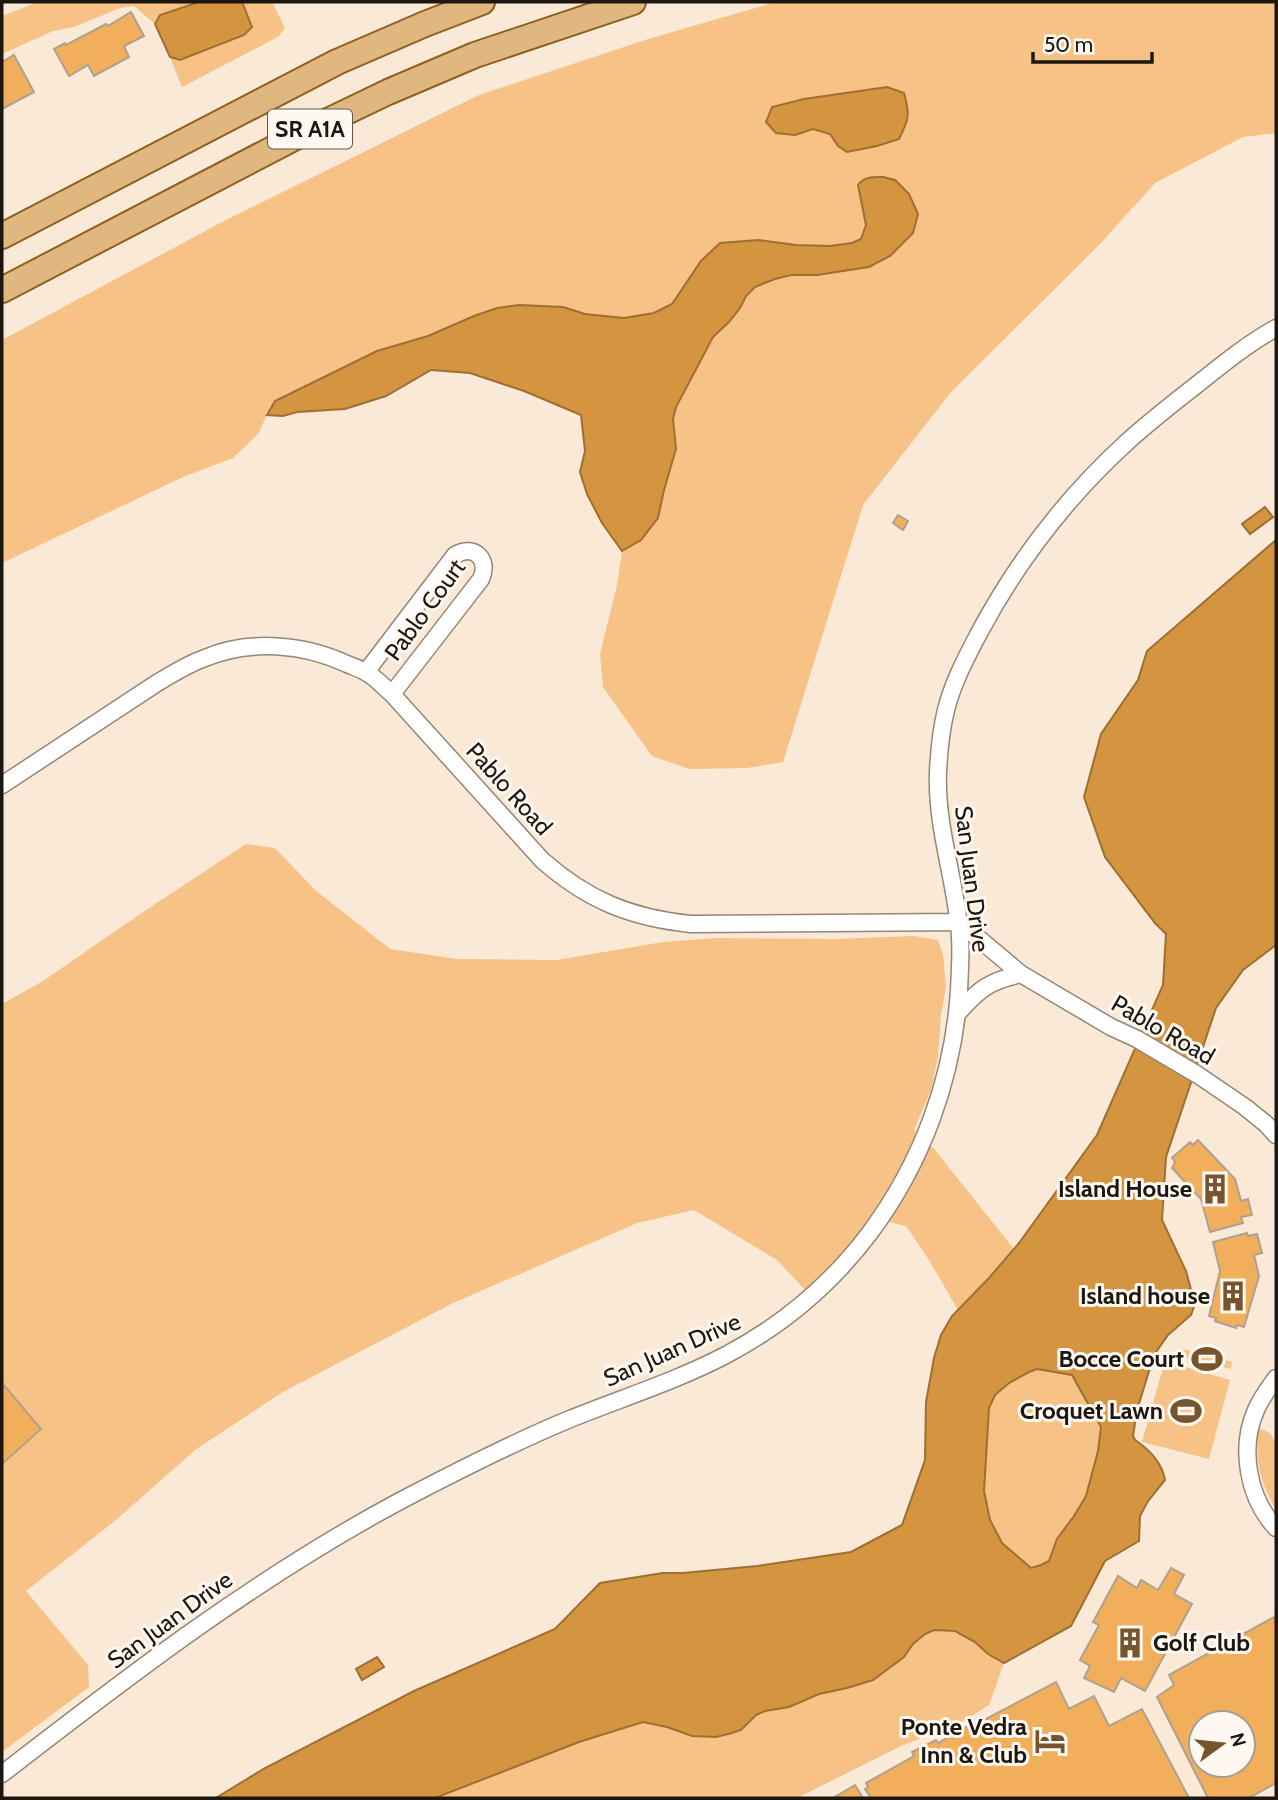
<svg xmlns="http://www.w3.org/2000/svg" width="1278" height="1800" viewBox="0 0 1278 1800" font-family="Cabin,sans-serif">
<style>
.green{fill:#f6c285}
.water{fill:#d59540;stroke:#9e6f32;stroke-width:2;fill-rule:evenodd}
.building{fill:#f1af5c;stroke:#b0a18f;stroke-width:2;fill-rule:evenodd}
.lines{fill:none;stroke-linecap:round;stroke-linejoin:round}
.street-casing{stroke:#958675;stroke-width:19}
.primary-casing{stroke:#8f6121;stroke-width:28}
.street{stroke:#fff;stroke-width:16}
.primary{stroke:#e0b87f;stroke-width:24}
.labels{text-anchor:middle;stroke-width:6;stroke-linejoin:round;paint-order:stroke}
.shield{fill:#fef8f0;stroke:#605a54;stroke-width:2}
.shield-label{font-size:23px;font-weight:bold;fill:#1d1711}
.street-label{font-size:24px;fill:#1d1711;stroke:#fef8f0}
.poi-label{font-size:24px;font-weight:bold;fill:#1d1711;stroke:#fef8f0;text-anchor:end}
</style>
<rect width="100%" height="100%" fill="#f9e9d6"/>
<path class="green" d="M38 2H199L160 15 155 24 134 6 120 8 74 27 53 31 2 54V16Z
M242 2H272L285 28 278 37 182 87 170 57 180 60 252 27Z
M776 2H1276V133L1243 137 1155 183 1099 245 951 392 863 505 783 762 747 768 689 769 652 756 603 687 600 654 617 585 622 552 602 523 587 494 580 472 585 451 581 415 524 391 470 373 431 370 386 396 345 409 297 412 283 416 267 415 258 434 233 458 183 477 2 563V340L224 221 479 95 648 39Z
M246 844 275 848 315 890 390 949 456 959 557 960 663 942 717 938 836 939 914 936 938 940 943 955 946 986 941 1015 938 1057 931 1090 914 1130 935 1150 1014 1249 958 1310 929 1260 906 1226 871 1218 839 1256 806 1291 777 1260 694 1210 637 1223 451 1304 283 1392 195 1450 116 1520 26 1591 88 1665 89 1687 2 1752V1004L43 981 143 912Z
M1183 1349 1232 1362 1231 1369 1181 1356Z
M1165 1361 1230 1380 1209 1459 1142 1442Z
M1037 1369 1072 1375 1101 1427 1098 1451 1086 1496 1074 1516 1057 1539 1049 1561 1041 1565 1031 1568 1002 1543 990 1520 984 1491 989 1408 995 1395 1009 1383 1029 1372Z
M1258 1429 1264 1430 1271 1434 1276 1444V1509C1260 1484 1255 1459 1258 1429Z
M934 1630C969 1629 977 1647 1004 1663L989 1705 962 1722 901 1746 797 1798H435L579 1742 643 1722 716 1737 732 1733 741 1730 756 1715 765 1711 789 1707 819 1694 847 1688 873 1680 904 1657 913 1644 925 1634Z"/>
<path class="water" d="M199 2H242L252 27 244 35 180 60 170 57 155 24 160 15Z
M887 87 904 93C910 115 909 119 899 139L877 146 847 152 838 146 830 134 813 129 795 135 776 133 766 122 772 107 804 99Z
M883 177 895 180 909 194 918 214 913 233 890 256 869 267 817 275H791L775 279 755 287 746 296 740 308 729 322 713 337 676 407 673 419 676 449 664 490 658 518 641 540 622 551 602 523 587 494 580 472 585 451 581 415 524 391 470 373 431 370 386 396 345 409 297 412 283 416 267 415 275 401 377 351 428 336 474 316 497 308 519 305 563 307 585 314 624 318 654 313 672 304 701 261 720 243 758 240 796 245 830 246 852 243 861 239 866 225 858 185C865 176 873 177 883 177Z
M1265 507 1273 517 1250 534 1242 524Z
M1276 540V945L1243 970 1216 1008 1166 1157 1162 1220 1186 1271 1195 1304 1191 1315 1168 1335 1154 1355 1137 1410 1133 1436 1135 1440C1150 1450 1162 1462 1165 1480L1148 1501 1140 1516 1139 1541 1105 1561 1071 1626 1004 1663 988 1654 975 1642 955 1631 934 1630 925 1634 913 1644 904 1657 873 1680 847 1688 819 1694 789 1707 765 1711 756 1715 741 1730 732 1733 716 1737 692 1736 667 1727 643 1722 579 1742 435 1798H216L265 1768 414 1691 555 1629 600 1583 663 1573H683L757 1566 851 1552 902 1525 925 1460 926 1402 934 1358 941 1335 952 1316 989 1278 1019 1243 1097 1135 1163 985 1166 934 1155 923 1105 857 1084 797 1101 734 1138 680 1147 651ZM1037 1369 1072 1375 1101 1427 1098 1451 1086 1496 1074 1516 1057 1539 1049 1561 1041 1565 1031 1568 1002 1543 990 1520 984 1491 989 1408 995 1395 1009 1383 1029 1372Z
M377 1657 384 1667 362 1680 356 1669Z"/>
<path class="building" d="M131 12 144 36 124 46 129 57 94 76 88 65 69 76 54 49 65 43 66 45 106 24 108 26Z
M14 55 34 92 2 109V62Z
M898 515 908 521 903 530 893 523Z
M1198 1140 1235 1179 1241 1201 1248 1199 1252 1215 1241 1217 1243 1223 1210 1232 1201 1199 1172 1168 1175 1162 1172 1158 1190 1142 1193 1145Z
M1247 1233 1248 1236 1257 1234 1262 1253 1254 1255 1259 1276 1244 1327 1237 1325 1236 1328 1215 1321 1216 1318 1209 1316 1220 1271 1213 1242Z
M2 1383 41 1429 2 1464Z
M1171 1568 1184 1575 1174 1594 1192 1604 1145 1691 1121 1678 1114 1692 1084 1678 1090 1666 1080 1660 1099 1625 1093 1622 1118 1576 1137 1588 1141 1580 1158 1590Z
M1276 1616V1783L1249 1798H1208L1157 1697 1174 1685 1169 1675ZM1201 1723H1243V1765H1201Z
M1056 1682 1069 1709 1094 1696 1109 1726 1142 1709 1189 1798H871L865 1789 868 1787 866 1783 914 1756 912 1752 936 1740 938 1743 968 1726 969 1728Z
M855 1785 863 1798H833Z"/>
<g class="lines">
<g class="street-casing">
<path id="street" d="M366 672 455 555C474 544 490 559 481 579L392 694
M2 785 157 683C172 674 188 664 205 658 250 639 304 644 347 664 354 667 361 669 367 673 376 678 384 687 392 694L542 860C587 900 631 918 691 924L959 922 1021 974 1111 1027 1137 1039 1198 1075 1245 1107 1266 1124 1276 1135
M957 1014C979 989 989 981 1021 974
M1276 1378C1269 1388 1261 1398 1256 1410 1239 1448 1248 1498 1276 1528
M2 1774C130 1675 256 1578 400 1501 455 1472 512 1443 570 1419 622 1398 676 1381 726 1355 781 1326 831 1284 869 1234 922 1163 953 1079 959 991 960 966 962 942 958 918 952 869 936 822 938 772 939 751 941 730 946 710 953 682 966 658 979 633 1017 562 1067 497 1126 443 1150 421 1175 402 1199 383 1224 363 1249 343 1276 328"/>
</g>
<g class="primary-casing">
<path id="primary" d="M2 236 337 62 425 24 482 2
M2 290 311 129 388 92 475 55 633 2"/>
</g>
<use href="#street" class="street"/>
<use href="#primary" class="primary"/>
</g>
<defs>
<g id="building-bare" transform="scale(2.415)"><path d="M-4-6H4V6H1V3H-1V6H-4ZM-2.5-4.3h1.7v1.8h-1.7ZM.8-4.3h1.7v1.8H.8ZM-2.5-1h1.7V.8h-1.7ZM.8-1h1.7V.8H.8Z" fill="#76552c" stroke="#fef8f0" stroke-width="2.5" paint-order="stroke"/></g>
<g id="stadium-bare" transform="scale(2.415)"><path d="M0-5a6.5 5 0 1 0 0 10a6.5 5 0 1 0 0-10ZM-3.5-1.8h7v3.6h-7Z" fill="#76552c" stroke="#fef8f0" stroke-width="2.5" paint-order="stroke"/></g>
<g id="hotel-bare" transform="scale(2.415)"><path d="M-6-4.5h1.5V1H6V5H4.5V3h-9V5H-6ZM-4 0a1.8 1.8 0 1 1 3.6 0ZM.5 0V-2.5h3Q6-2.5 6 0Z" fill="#76552c" stroke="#fef8f0" stroke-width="2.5" paint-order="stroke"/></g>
</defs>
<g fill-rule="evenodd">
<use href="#building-bare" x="1215" y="1189"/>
<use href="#building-bare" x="1233" y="1296"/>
<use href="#stadium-bare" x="1207" y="1359"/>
<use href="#stadium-bare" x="1186" y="1411"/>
<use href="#building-bare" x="1130" y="1643"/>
<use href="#hotel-bare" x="1050" y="1741"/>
</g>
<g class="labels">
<rect class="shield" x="268" y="109.5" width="84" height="39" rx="5"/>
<g class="shield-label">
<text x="310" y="137">SR A1A</text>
</g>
<g class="street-label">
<text transform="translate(425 610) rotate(-54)" y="8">Pablo Court</text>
<text transform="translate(509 789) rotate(48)" y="8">Pablo Road</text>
<text transform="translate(972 879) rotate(83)" y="8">San Juan Drive</text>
<text transform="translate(1163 1030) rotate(30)" y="8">Pablo Road</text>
<text transform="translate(672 1350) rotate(-24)" y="8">San Juan Drive</text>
<text transform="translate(170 1620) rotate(-36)" y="8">San Juan Drive</text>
</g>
<g class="poi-label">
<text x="1192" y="1197">Island House</text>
<text x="1210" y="1304">Island house</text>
<text x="1184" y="1367">Bocce Court</text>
<text x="1163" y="1419">Croquet Lawn</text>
<text x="1153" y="1651" text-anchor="start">Golf Club</text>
<text x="1027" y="1735">Ponte Vedra<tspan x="1027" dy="28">Inn &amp; Club</tspan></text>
</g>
</g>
<rect width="1278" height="1800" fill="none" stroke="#1d1711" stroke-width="7"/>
<g transform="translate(1222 1744) rotate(75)"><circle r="33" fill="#fef8f0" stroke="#a49e97" stroke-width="2"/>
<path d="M0-5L12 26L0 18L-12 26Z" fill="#76552c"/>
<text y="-10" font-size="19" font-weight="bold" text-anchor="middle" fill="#1d1711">N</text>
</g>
<path d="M1033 52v10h119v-10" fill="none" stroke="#1d1711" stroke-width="3.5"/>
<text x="1044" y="52" font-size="21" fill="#1d1711" stroke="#fef8f0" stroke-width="5" paint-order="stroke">50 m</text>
</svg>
